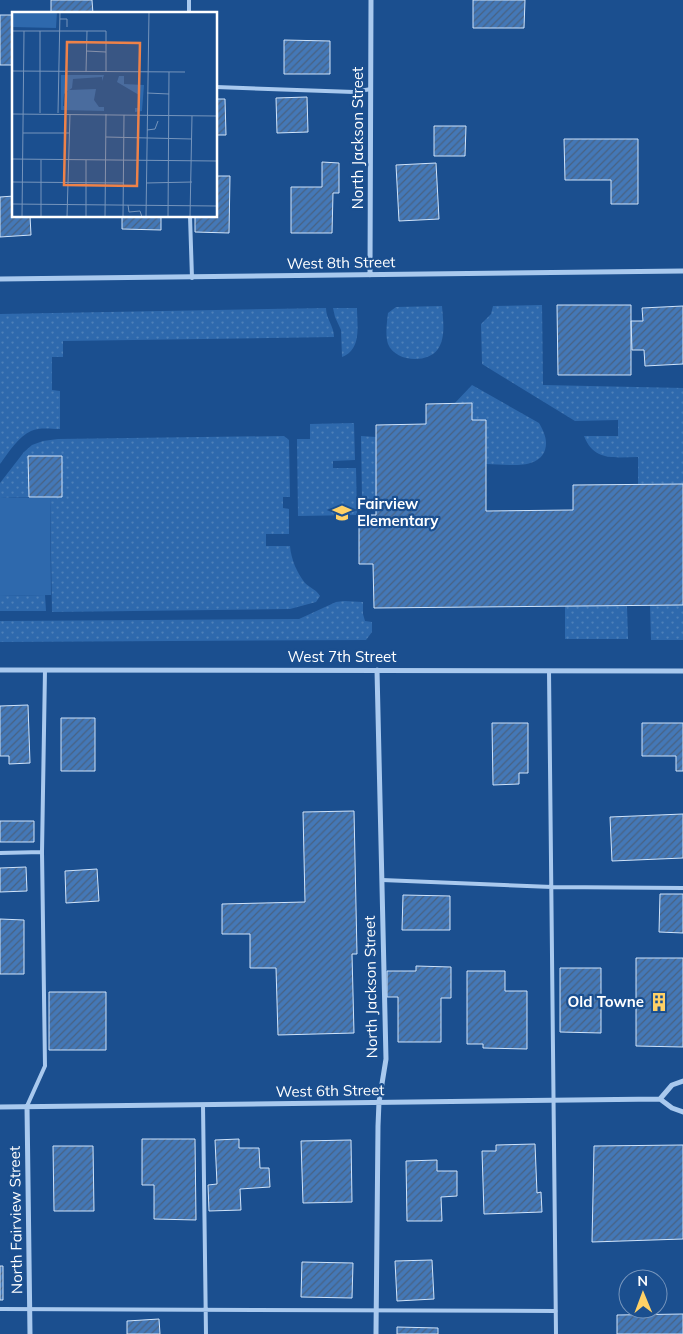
<svg xmlns="http://www.w3.org/2000/svg" width="683" height="1334" viewBox="0 0 683 1334" font-family="Mulish,sans-serif">
<style>
.green{fill:url(#green-dots)}
.pitch{fill:#2e69ad}
.building{fill:url(#building-hatch);stroke:#cfe3fa}
.lines{fill:none;stroke-linecap:round;stroke-linejoin:round}
.service{stroke:#a9c9ee;stroke-width:4}
.minor{stroke:#a9c9ee;stroke-width:5}
.labels{text-anchor:middle;stroke-width:4.5;stroke-linejoin:round;paint-order:stroke}
.street-label{font-size:15px;fill:#fff;stroke:#1b4f8f}
.poi-label{font-size:15px;font-weight:bold;fill:#fff;stroke:#1b4f8f;text-anchor:start}
.inset-road{fill:none;stroke:#7695bc;stroke-width:1}
.view{fill:#ee8249;fill-opacity:0.15;stroke:#ee8249;stroke-width:2.5}
.inset-edge{fill:none;stroke:#fff;stroke-width:2.5}
</style>
<defs>
<pattern id="green-dots" width="8" height="8" patternUnits="userSpaceOnUse" patternTransform="scale(1.25)"><rect width="8" height="8" fill="#2e69ad"/><path d="M2 2h.1M6 6h.1" fill="none" stroke="#4d80b9" stroke-width="1.8" stroke-linecap="round"/></pattern>
<pattern id="building-hatch" width="6" height="6" patternUnits="userSpaceOnUse" patternTransform="scale(1.25)"><rect width="6" height="6" fill="#4478b7"/><path d="M-1 1l2-2M0 6l6-6M5 7l2-2" fill="none" stroke="#486282"/></pattern>
</defs>
<rect width="100%" height="100%" fill="#1b4f8f"/>
<path class="green" d="M542 305 543 385 683 388V484L638 485V457C615 457 594 462 584 436H618V420L575 421 482 364 481 324 491 314 493 306Z
M442 306C443 320 446 337 438 349 428 364 395 362 388 344 385 335 387 322 388 313L396 307Z
M326 308C326 319 334 326 334 337L63 341V357H52V390L60 391V429C51 429 40 427 31 431 19 436 8 453 0 464V314Z
M333 308H357C357 326 362 349 342 357L341 330 335 317Z
M472 385 539 423C544 432 548 440 545 450 538 471 504 464 486 464V420H472L454 404Z
M354 423 355 460 333 461V468H356L357 515 298 516 297 439H310V424Z
M284 436 289 440 290 497H283V508L289 509V534H266V546H290C291 559 297 573 305 583 310 588 317 590 320 596L316 602 290 609 52 612 50 497 62 496V456H29V497L0 498V483L24 452 32 445 43 441 58 439Z
M361 436 376 437V500H362Z
M45 595 46 611H0V596Z
M344 601 363 602V614L365 621 372 622V632L366 640 0 642V621L299 619 336 602Z
M650 605H683V640H651Z
M565 606H627L628 639H565Z"/>
<path class="pitch" d="M50 497 51 595 0 596V498Z"/>
<path class="building" d="M51 0H92L93 14H51Z
M473 0H525L524 28H473Z
M0 15H14V65H0Z
M284 40 330 41V74H284Z
M307 97 308 132 277 133 276 98Z
M216 99H225L226 135H216Z
M434 126H466L465 156H434Z
M564 139H638V204H611V180H565Z
M322 162 339 163V193H333L332 233H291V187H322Z
M436 163 439 219 399 221 396 165Z
M216 176H230L229 233 195 232V216H216Z
M14 196V216H30L31 235 0 237V197Z
M122 216H161V230L122 229Z
M557 305H631V375H558Z
M683 306V364L645 366 644 350H632L631 321H643L642 308Z
M472 403V420H486V511L573 510V485L683 484V605L374 608 373 564H359V515H376V425L426 424V404Z
M28 456H62V497H29Z
M28 705 30 763 9 764V756H0V706Z
M61 718H95V771H61Z
M492 723H528V773H519V784L493 785Z
M642 723H683V771H676V756H642Z
M354 811 357 954H352L354 1033 278 1035 276 968H250V934H222V904L305 902 303 812Z
M683 814V858L612 861 610 817Z
M0 821H34V842H0Z
M26 867 27 891 0 892V868Z
M97 869 99 901 66 903 65 871Z
M660 894H683V933L659 932Z
M403 895 450 896V930H402Z
M0 919 24 920V974H0Z
M636 958H683V1047L636 1046Z
M416 966 451 967V998H441V1042H398V997H387V971H416Z
M560 968H601V1033L560 1032Z
M467 971H505V991H527V1049L483 1048V1044H467Z
M49 992H106V1050H49Z
M142 1139H195L196 1220 154 1219V1185H142Z
M239 1139V1148H259L260 1168H269L270 1187 240 1189 241 1210 209 1211 208 1185 217 1184 215 1140Z
M351 1140 352 1202 303 1203 301 1141Z
M535 1144 537 1193 541 1192 542 1212 484 1214 482 1151H496V1145Z
M683 1145V1239L592 1242 594 1146Z
M53 1146H93L94 1211H54Z
M437 1160V1171H457V1196L441 1197 442 1221H407L406 1161Z
M432 1260 434 1299 397 1301 395 1261Z
M302 1262 353 1263 352 1298 301 1297Z
M0 1266H3V1300H0Z
M683 1314V1334H617V1315Z
M159 1319 160 1334H127V1321Z
M397 1327 438 1328V1334H397Z"/>
<g class="lines">
<path class="service" d="M189 14V0
M216 87 354 92 371 89
M190 216 192 278
M549 671 556 1334
M0 853 42 852
M382 880 552 887 683 888
M203 1105 206 1334
M27 1106 45 1066 42 852 45 670
M0 1309 556 1311"/>
<path class="minor" d="M370 275 371 0
M0 279 683 271
M0 670 683 671
M660 1099 672 1085 683 1081
M27 1106 30 1334
M0 1107 660 1099 672 1108 683 1112
M376 1334 378 1126 379 1102 386 1059 377 670"/>
</g>
<defs>
<g id="school-bare" transform="scale(1.5)"><path d="M0-5L7-2L0 1L-7-2ZM-4 1L0 2.5L4 1V4Q0 6-4 4Z" fill="#ffd166" stroke="#1b4f8f" stroke-width="2.5" paint-order="stroke"/></g>
<g id="building-bare" transform="scale(1.5)"><path d="M-4-6H4V6H1V3H-1V6H-4ZM-2.5-4.3h1.7v1.8h-1.7ZM.8-4.3h1.7v1.8H.8ZM-2.5-1h1.7V.8h-1.7ZM.8-1h1.7V.8H.8Z" fill="#ffd166" stroke="#1b4f8f" stroke-width="2.5" paint-order="stroke"/></g>
</defs>
<g fill-rule="evenodd">
<use href="#school-bare" x="342" y="513"/>
<use href="#building-bare" x="659" y="1002"/>
</g>
<g class="labels">
<g class="street-label">
<text transform="translate(358 138) rotate(-90)" y="5">North Jackson Street</text>
<text transform="translate(341 263) rotate(-1)" y="5">West 8th Street</text>
<text x="342" y="662">West 7th Street</text>
<text transform="translate(371 987) rotate(-91)" y="5">North Jackson Street</text>
<text transform="translate(330 1091) rotate(-1)" y="5">West 6th Street</text>
<text transform="translate(16 1220) rotate(-91)" y="5">North Fairview Street</text>
</g>
<g class="poi-label">
<text x="357" y="509">Fairview<tspan x="357" dy="17">Elementary</tspan></text>
<text x="644" y="1007" text-anchor="end">Old Towne</text>
</g>
</g>
<g transform="translate(12 12)">
<rect width="205" height="205" fill="#1b4f8f"/>
<path d="M0 0H45L44 16 0 15ZM49 63H92L90 69V65L61 67 60 76 52 82 51 94 92 95V99L49 98ZM107 64H112V72L132 73 130 99 123 100V96H127V83L105 70ZM57 78 84 77 82 88 87 95H52L53 83Z" fill="#2e69ad"/>
<path class="inset-road" d="M48 7H55V15M0 19H94V60M74 39 94 40M0 59 173 60M74 60 75 19M135 81 157 82M28 101V19M46 101 48 0M0 102 205 104M135 118 143 117 146 109M11 121H57M94 125 180 127M0 147 205 149M0 170 112 171M134 171 180 170M0 192 205 194M116 193 117 200 128 199 130 205M10 205 12 19M29 205V148M55 205 58 102M74 205V148M93 205 94 102M111 205 112 103M134 205 137 0M156 205 157 60M178 205 180 104"/>
<path class="view" d="M55 30 128 31 125 174 52 173Z"/>
<rect width="205" height="205" class="inset-edge"/>
</g>
<g transform="translate(643 1294) rotate(359)"><circle r="24" fill="#1b4f8f" stroke="#7695bc"/>
<path d="M0-4L9 19L0 12L-9 19Z" fill="#ffd166"/>
<text y="-8" font-size="14" font-weight="bold" text-anchor="middle" fill="#ffffff">N</text>
</g>
</svg>
